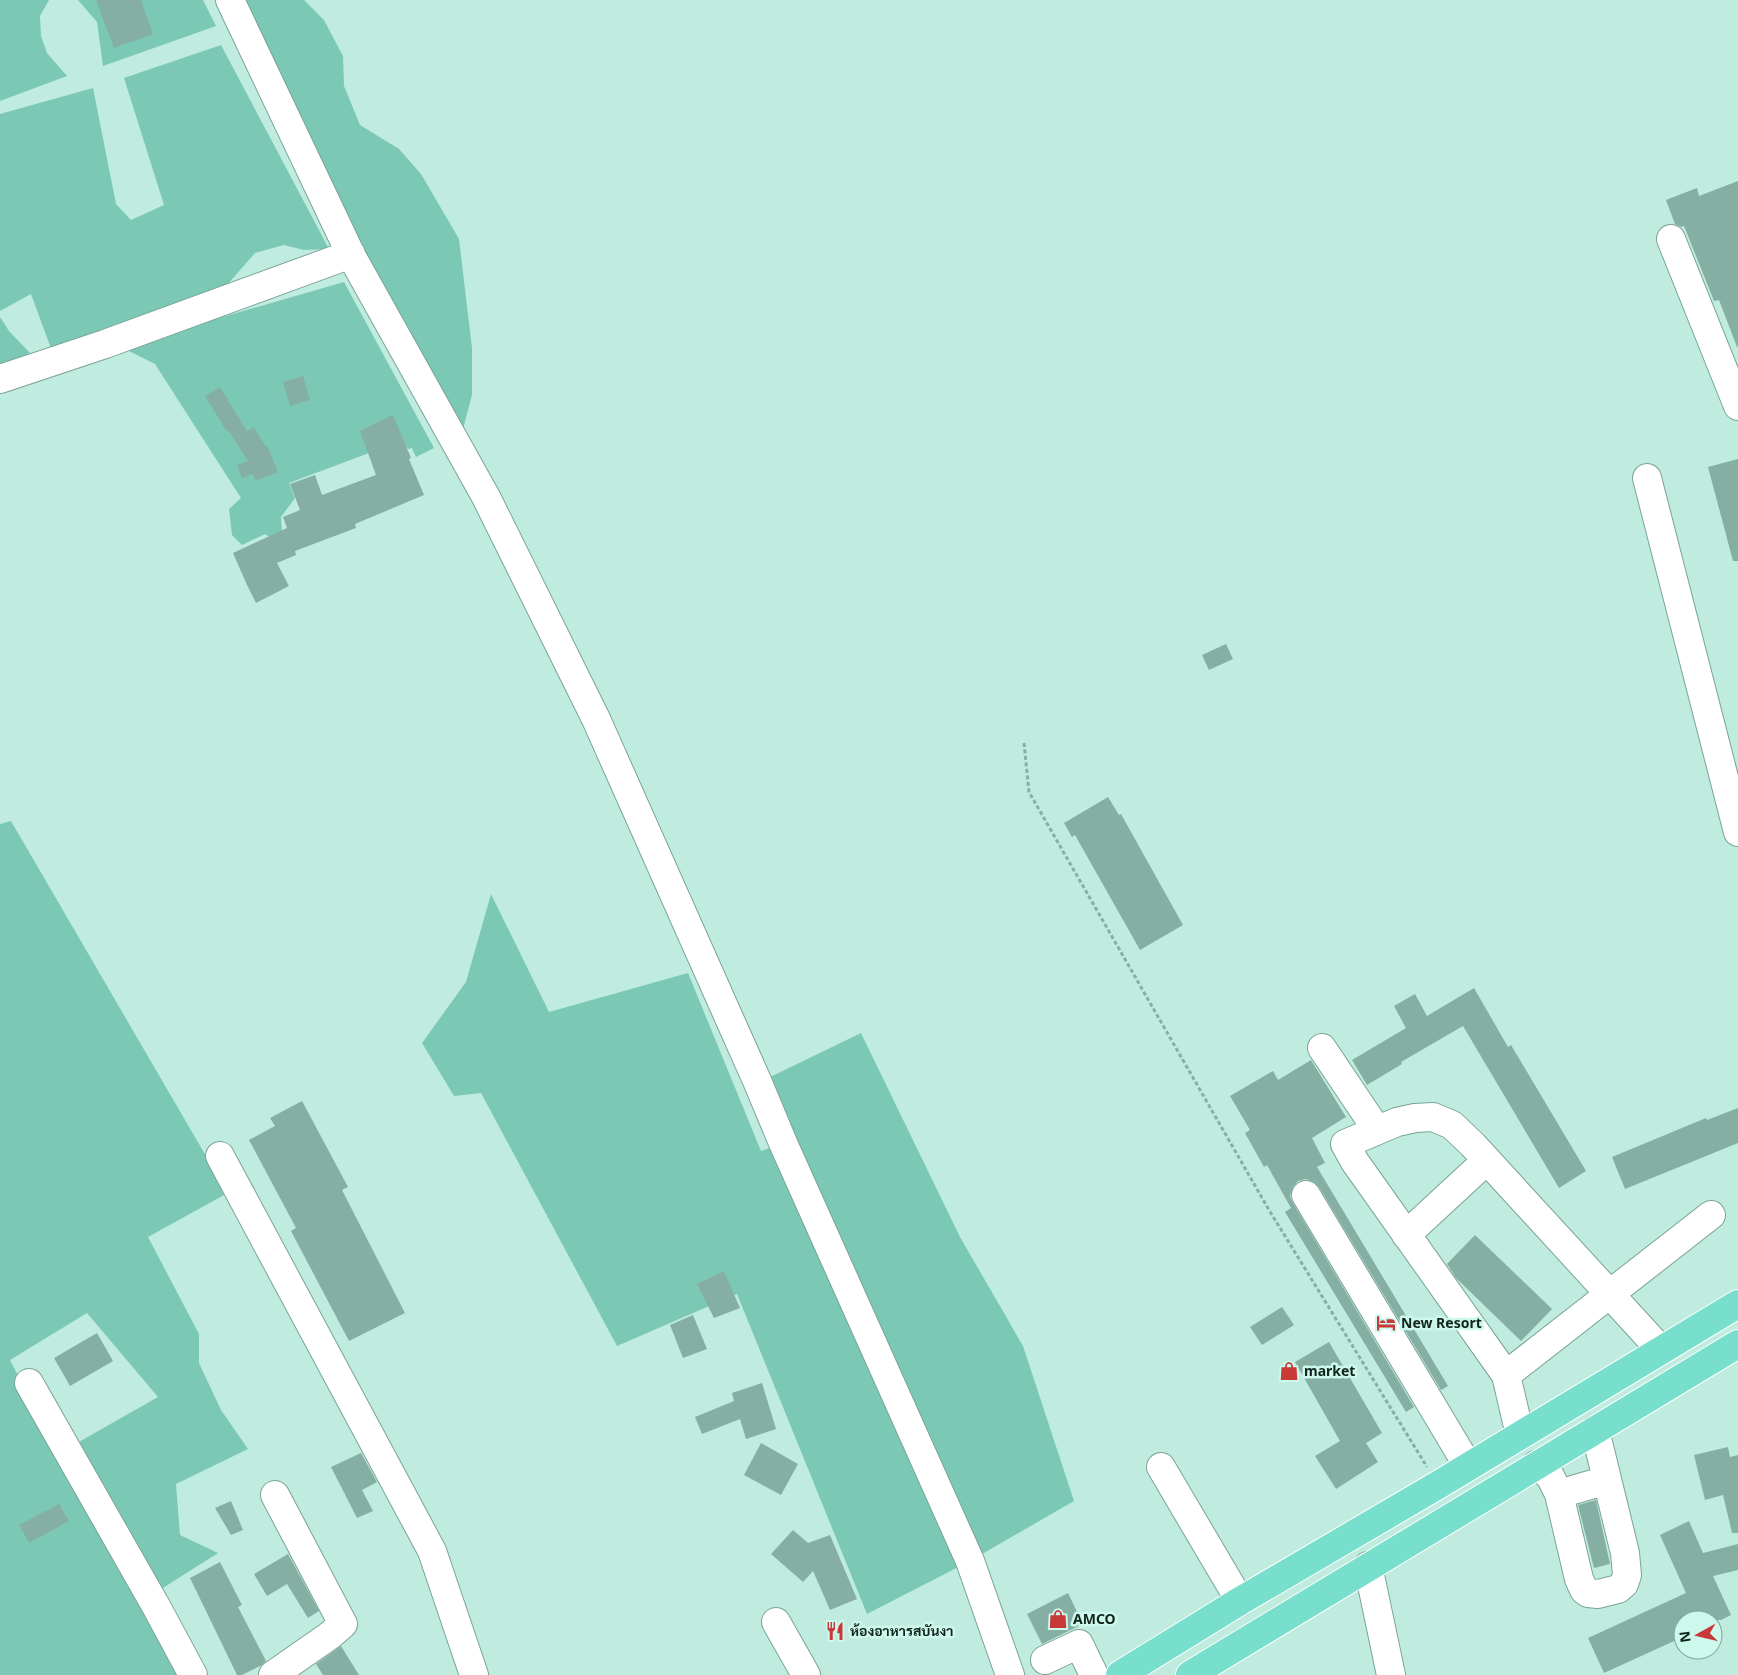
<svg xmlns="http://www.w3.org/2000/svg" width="1738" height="1675" viewBox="0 0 1738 1675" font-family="'Noto Sans',Sarabun,sans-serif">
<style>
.green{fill:#7bc9b5}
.building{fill:#86afa4}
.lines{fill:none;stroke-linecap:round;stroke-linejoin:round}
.minor-casing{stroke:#7aa398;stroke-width:30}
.major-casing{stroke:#fff;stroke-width:30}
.path{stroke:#8baea4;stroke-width:3;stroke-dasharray:4 2.5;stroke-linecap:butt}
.minor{stroke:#fff;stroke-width:28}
.major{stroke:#77dfcc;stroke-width:28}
.labels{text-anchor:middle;stroke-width:5;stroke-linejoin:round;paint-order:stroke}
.poi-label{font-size:14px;font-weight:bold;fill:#13241f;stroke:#cdf8ec;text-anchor:start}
</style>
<rect width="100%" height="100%" fill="#c0ebdf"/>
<path class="green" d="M0 0H49L40 16 41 36 47 53 67 76 0 101Z
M78 0H203L216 26 103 66 97 22Z
M245 0H304L324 20 343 56 344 86 360 125 399 149 421 174 459 239 472 348V395L463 429 353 234Z
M221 45 329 249 304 250 284 245 255 253 213 301 53 354 31 294 0 311V114L93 88 116 204 131 220 164 205 124 78Z
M344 282 434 448 416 457 412 448 408 449 406 446 398 449 369 453 289 483 295 498 281 517 283 546 265 534 242 545 232 535 229 509 241 498 155 364 125 349 174 331Z
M0 317 9 331 30 353 0 365Z
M11 821 206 1156 224 1195 148 1237 199 1334V1363L221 1410 248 1449 176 1484 180 1535 218 1553 155 1593 70 1447 158 1397 87 1313 10 1360 107 1549 179 1675H0V824Z
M491 894 549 1012 688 973 761 1151 783 1143 758 1083 861 1033 960 1237 1023 1346 1074 1501 970 1561 867 1614 737 1294 617 1346 481 1093 454 1096 422 1043 466 982Z"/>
<path class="building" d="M96 0H141L153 34 114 48Z
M1738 181V347H1737L1719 300 1714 301 1684 226 1681 227 1675 224 1666 200 1697 188 1699 196Z
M303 376 310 400 290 406 283 382Z
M220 387 247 431 254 427 266 447H268L278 472 255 481 253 474 242 478 237 465 248 461 229 431 227 432 205 396Z
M393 415 411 458 409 459 424 495 355 524 356 528 295 551 296 555 277 563 289 586 256 603 247 585 233 553 287 528 283 517 300 510 290 484 315 475 322 495 376 475 360 431Z
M1738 459V561H1733L1708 467Z
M1226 644 1233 659 1209 670 1202 655Z
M1108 797 1119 815 1121 814 1183 925 1140 950 1075 835 1072 837 1064 823Z
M1474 988 1508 1047 1511 1045 1586 1171 1559 1188 1463 1026 1401 1062 1402 1064 1367 1085 1352 1060 1406 1028 1394 1006 1415 994 1427 1016Z
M1311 1060 1346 1117 1312 1138 1325 1163 1317 1167 1448 1386 1441 1390 1319 1187 1314 1182 1306 1179 1298 1181 1293 1187 1290 1196 1293 1203 1414 1407 1406 1412 1285 1212 1291 1208 1267 1165 1264 1167 1245 1133 1250 1130 1230 1096 1273 1071 1278 1080Z
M302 1101 348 1187 342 1190 405 1313 349 1341 291 1231 296 1228 249 1140 275 1126 270 1118Z
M1738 1108V1143L1625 1189 1612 1157 1706 1118 1707 1120Z
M1475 1235 1552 1309 1521 1341 1456 1278 1447 1264Z
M724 1271 740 1308 714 1318 697 1284Z
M1282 1307 1294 1325 1262 1345 1250 1327Z
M693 1315 707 1349 683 1358 670 1325Z
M97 1333 113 1361 70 1386 54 1358Z
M1329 1342 1382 1433 1366 1443 1378 1462 1336 1489 1315 1456 1340 1441 1295 1362Z
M762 1383 776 1429 746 1439 740 1419 702 1434 695 1417 734 1401 732 1393Z
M761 1443 798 1464 781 1495 744 1475Z
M1728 1447 1730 1457 1738 1455V1533H1732L1723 1495 1705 1500 1694 1455Z
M361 1453 377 1482 362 1490 373 1511 357 1518 331 1467Z
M1596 1500 1610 1564 1594 1568 1578 1505Z
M231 1501 243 1530 231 1535 215 1508Z
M59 1504 69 1521 29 1543 19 1525Z
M1689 1521 1703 1553 1738 1544V1570L1713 1576 1731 1615 1721 1620H1683V1637L1604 1673 1588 1638 1686 1593 1660 1535Z
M793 1530 808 1543 830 1535 857 1599 830 1610 813 1571 803 1582 771 1554Z
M288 1554 319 1611 308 1618 287 1584 267 1596 254 1574Z
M220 1562 242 1605 238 1607 266 1661 262 1665 242 1675H237L190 1578Z
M1068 1593 1083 1624 1042 1644 1027 1614Z
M341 1646 359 1675H323L316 1664Z"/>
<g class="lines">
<g class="minor-casing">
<path id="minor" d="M230 0 352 257 486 497 596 719 758 1083 783 1143 970 1561 1010 1675
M1671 239 1738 406
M0 379 105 344 351 254
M1647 478 1738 832
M1322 1048 1377 1130
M220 1156 432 1551 474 1675
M1306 1195 1468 1466
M1406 1235 1487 1160
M1506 1375 1711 1215
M29 1383 157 1608 193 1675
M1520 1435 1506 1375 1355 1162 1345 1144 1397 1122 1415 1118 1433 1117 1452 1125 1473 1145 1661 1350
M1536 1465 1550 1476 1559 1494 1579 1579 1584 1590 1588 1593 1598 1594 1618 1589 1624 1584 1627 1575 1625 1553 1595 1430
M1161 1467 1240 1601
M1559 1494 1607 1480
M1368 1566 1391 1675
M776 1622 806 1675
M1045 1660 1079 1644 1094 1675
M273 1675 329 1636 343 1624 275 1495"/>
</g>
<g class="major-casing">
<path id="major" d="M1120 1675 1240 1601 1438 1485 1738 1304
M1190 1675 1738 1344"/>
</g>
<path class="path" d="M1024 743 1029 792 1269 1210 1427 1467"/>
<use href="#minor" class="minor"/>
<use href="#major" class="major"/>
</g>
<defs>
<g id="hotel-bare" transform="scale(1.5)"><path d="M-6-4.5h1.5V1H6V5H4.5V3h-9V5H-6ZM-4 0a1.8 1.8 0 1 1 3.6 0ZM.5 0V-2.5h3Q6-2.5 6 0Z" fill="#c83a37" stroke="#cdf8ec" stroke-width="2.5" paint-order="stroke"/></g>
<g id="shop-bare" transform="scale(1.5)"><path d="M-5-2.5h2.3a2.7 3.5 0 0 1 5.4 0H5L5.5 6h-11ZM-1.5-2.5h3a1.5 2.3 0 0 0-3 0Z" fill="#c83a37" stroke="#cdf8ec" stroke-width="2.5" paint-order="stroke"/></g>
<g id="restaurant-bare" transform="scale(1.5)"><path d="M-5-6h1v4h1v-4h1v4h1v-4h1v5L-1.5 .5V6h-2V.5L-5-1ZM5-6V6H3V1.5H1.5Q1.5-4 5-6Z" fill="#c83a37" stroke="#cdf8ec" stroke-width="2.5" paint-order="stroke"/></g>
</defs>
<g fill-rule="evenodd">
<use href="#hotel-bare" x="1386" y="1323"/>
<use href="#shop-bare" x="1289" y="1371"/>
<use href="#shop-bare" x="1058" y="1619"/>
<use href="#restaurant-bare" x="835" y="1631"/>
</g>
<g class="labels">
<g class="poi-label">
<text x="1401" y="1328">New Resort</text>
<text x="1304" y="1376">market</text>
<text x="1073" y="1624">AMCO</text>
<text x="850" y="1636">ห้องอาหารสบันงา</text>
</g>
</g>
<g transform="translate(1698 1635) rotate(262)"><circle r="24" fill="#cdf8ec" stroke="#83a39a"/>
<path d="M0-4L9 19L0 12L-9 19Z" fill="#c83a37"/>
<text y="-8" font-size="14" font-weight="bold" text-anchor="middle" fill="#13241f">N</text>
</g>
</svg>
